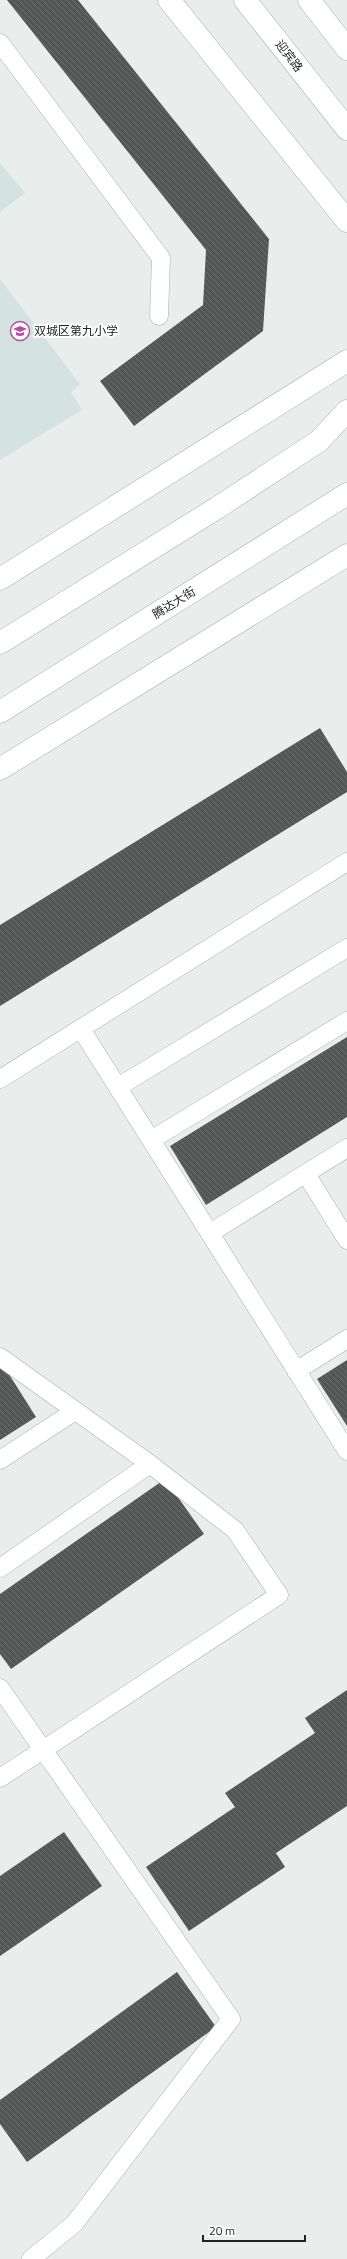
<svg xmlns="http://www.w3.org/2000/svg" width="347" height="2259" viewBox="0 0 347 2259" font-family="'Titillium Web','Noto Sans SC',sans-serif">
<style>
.built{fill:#d5e3e0}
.building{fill:url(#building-back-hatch)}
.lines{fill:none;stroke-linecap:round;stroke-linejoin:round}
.service-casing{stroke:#abafae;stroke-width:19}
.minor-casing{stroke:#abafae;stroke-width:23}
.secondary-casing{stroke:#abafae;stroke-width:23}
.primary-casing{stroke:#abafae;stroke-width:23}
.service{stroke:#fff;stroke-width:18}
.minor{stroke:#fff;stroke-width:22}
.secondary{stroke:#fff;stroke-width:22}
.primary{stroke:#fff;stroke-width:22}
.labels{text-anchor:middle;stroke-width:4;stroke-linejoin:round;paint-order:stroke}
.street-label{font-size:12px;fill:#212323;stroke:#fff}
.poi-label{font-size:12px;fill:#212323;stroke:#fff;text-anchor:start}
</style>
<defs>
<pattern id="building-back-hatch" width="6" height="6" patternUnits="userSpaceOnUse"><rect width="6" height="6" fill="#535756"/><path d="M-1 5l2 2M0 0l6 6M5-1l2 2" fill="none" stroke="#686b6b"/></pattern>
</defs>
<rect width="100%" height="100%" fill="#e9eeed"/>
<path class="built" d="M0 163 25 193 0 212Z
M0 279 80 384 71 392 82 410 0 460Z"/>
<path class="building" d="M7 0H78L269 239 263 331 134 426 100 381 203 305 206 250Z
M320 728 347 772V792L0 1006V925Z
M347 1037V1117L206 1205 170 1146Z
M0 1360 36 1417 0 1440Z
M347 1360V1426L317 1379Z
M165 1479 204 1534 11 1669 0 1654V1594Z
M347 1690V1806L276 1853 285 1867 189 1931 146 1867 235 1807 225 1793 315 1733 305 1718Z
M64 1832 102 1886 0 1956V1876Z
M177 1972 216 2027 27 2162 0 2124V2100Z"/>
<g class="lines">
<g class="service-casing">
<path id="service" d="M0 43 161 258 159 316
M81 1029 347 1451
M0 1079 347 862
M118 1087 347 948
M151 1140 347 1021
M306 1174 347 1240
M210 1233 347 1148
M0 1357 150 1464 235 1530 279 1595 0 1778
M296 1371 347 1339
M0 1460 75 1411
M0 1568 150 1464
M0 1688 231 2019 74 2224 31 2259"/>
</g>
<g class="minor-casing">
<path id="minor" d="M169 0 347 221
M0 579 347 361
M0 769 347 555"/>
</g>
<g class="secondary-casing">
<path id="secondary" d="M0 643 217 508 319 441 347 411
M0 712 347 494"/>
</g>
<g class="primary-casing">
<path id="primary" d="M245 0 347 129
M309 0 347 49"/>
</g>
<use href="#service" class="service"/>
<use href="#minor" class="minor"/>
<use href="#secondary" class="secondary"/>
<use href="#primary" class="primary"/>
</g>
<defs>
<g id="school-ring" transform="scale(1)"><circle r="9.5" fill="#fff" stroke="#b94cab" stroke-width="1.5"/><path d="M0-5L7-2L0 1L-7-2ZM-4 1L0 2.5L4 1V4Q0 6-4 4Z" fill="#b94cab"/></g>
</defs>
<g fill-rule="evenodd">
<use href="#school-ring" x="20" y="331"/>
</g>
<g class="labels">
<g class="street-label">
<text transform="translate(289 56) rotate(52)" y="4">迎宾路</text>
<text transform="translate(174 603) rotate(-32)" y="4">腾达大街</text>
</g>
<g class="poi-label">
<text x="34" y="335">双城区第九小学</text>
</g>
</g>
<path d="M203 2235v6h102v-6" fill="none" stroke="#212323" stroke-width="2"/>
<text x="209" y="2235" font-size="12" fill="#212323" stroke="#ffffff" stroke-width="3" paint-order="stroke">20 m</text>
</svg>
